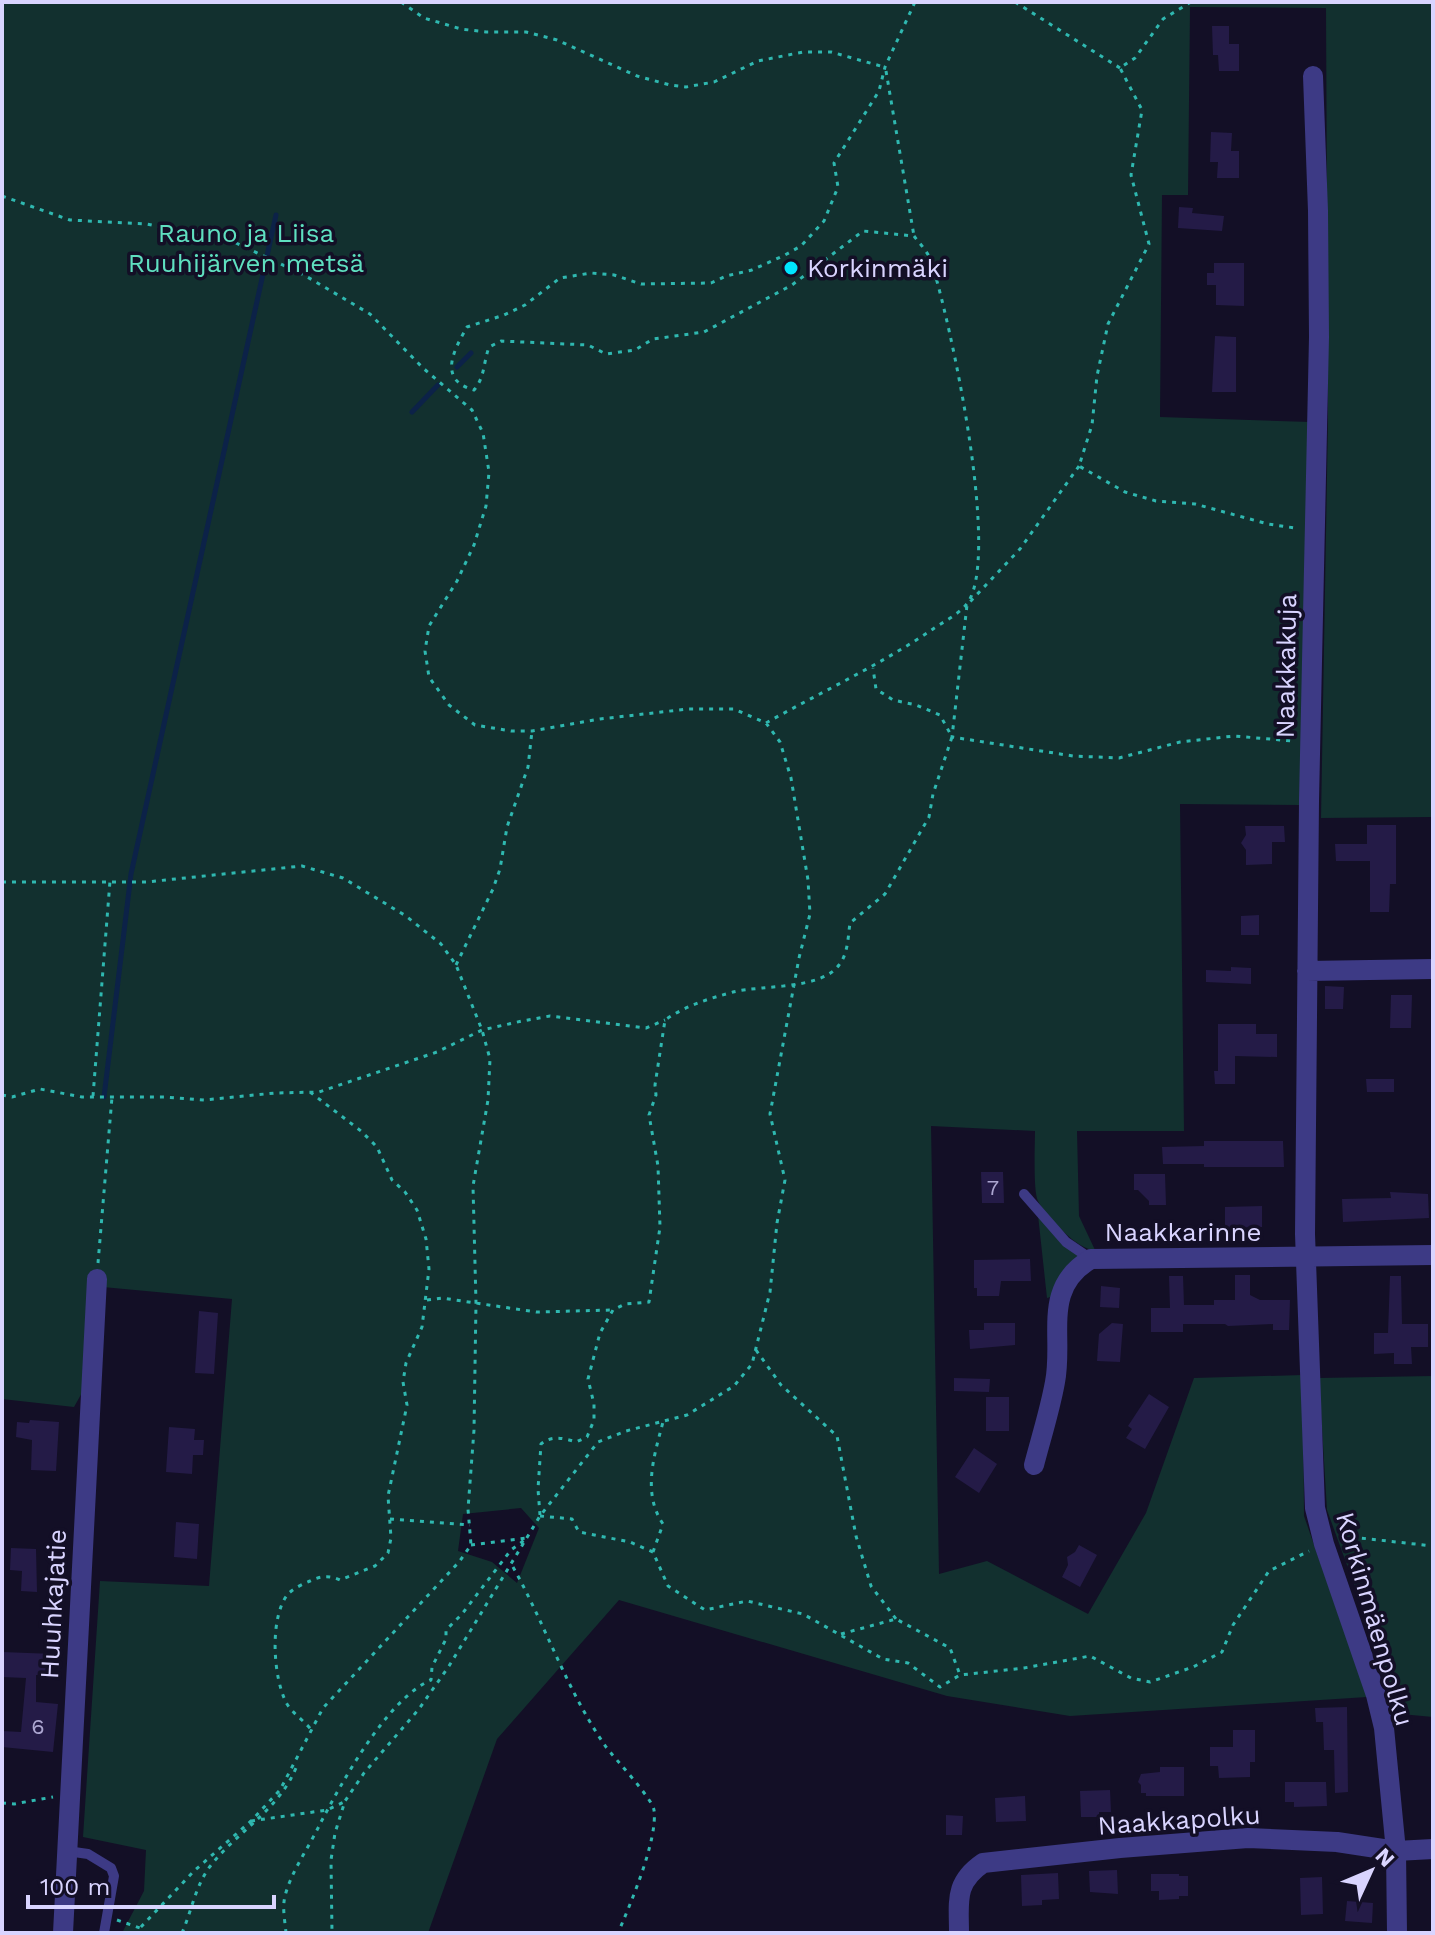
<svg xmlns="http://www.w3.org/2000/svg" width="1435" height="1935" viewBox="0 0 1435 1935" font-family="'Work Sans',sans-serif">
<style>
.green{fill:#12302f;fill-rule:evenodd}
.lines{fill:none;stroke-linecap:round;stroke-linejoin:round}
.stream{stroke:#0c2248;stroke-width:5}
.building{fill:#241b47}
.path{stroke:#2fb8b0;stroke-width:3;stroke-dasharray:4 6;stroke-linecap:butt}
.lane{stroke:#3d3a85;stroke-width:10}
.street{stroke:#3d3a85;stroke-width:20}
.poi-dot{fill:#00e5ff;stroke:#130f26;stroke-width:3}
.labels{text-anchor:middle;stroke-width:7;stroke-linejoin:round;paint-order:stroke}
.number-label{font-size:22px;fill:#aca6d1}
.park-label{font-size:26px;fill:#5fe0c0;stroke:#130f26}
.poi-label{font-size:26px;fill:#d9d4ff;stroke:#130f26;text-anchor:start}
.street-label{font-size:26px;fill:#d9d4ff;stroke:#130f26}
</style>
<rect width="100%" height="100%" fill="#130f26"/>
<path class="green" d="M2 2H1433L1432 817 1321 818 1328 420 1326 8 1190 7 1188 195H1162L1160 417 1310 422 1301 805 1180 804 1184 1131H1077L1079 1216 1095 1250C1079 1251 1045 1216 1038 1201 1033 1192 1035 1144 1035 1131L931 1126 939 1574 987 1561 1088 1614 1146 1513 1194 1378 1303 1375 1304 1516 1367 1697 1070 1716 947 1696 619 1600 497 1739 428 1933H122L144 1891 146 1850 83 1837 100 1581 209 1586 232 1299 92 1286 83 1391 74 1407 2 1399ZM521 1508 539 1528 517 1583 492 1562 458 1551 463 1514Z
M1038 1215 1080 1257 1054 1296 1047 1298Z
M1433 1376V1717L1401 1714 1327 1510 1319 1378Z"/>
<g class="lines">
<path class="stream" d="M457 367 471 353
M412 412 438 385
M104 1097 131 874 276 215"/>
</g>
<path class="building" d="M1212 26H1229V44H1239V71H1219L1218 55H1213Z
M1211 132 1232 133 1231 151H1239V178H1217L1218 162H1210Z
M1179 207 1193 208 1192 213 1224 216 1222 231 1178 228Z
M1214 263H1244V306L1216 305V285H1207V273H1214Z
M1215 336 1236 337V392H1212Z
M1367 825H1396V884H1390L1389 912H1370V861H1336L1335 844H1367Z
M1245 826H1284L1285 842H1272V864L1246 865V850L1241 843 1246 835Z
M1259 915V935H1241V916Z
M1231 967 1251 968V984L1206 982V970L1231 971Z
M1325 986 1344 987 1343 1009H1325Z
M1391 995H1412L1411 1028H1390Z
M1218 1024H1256V1034H1277V1057L1235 1056V1084H1215L1214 1071H1218Z
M1366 1079H1394V1092H1367Z
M1204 1141H1283L1284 1167H1204V1164H1163L1162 1147 1204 1146Z
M981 1172H1003L1004 1203H982Z
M1134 1174H1165L1166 1205H1149V1201L1138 1190H1134Z
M1390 1192 1428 1194 1429 1218 1343 1222 1342 1199 1391 1198Z
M1262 1206V1227L1225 1228V1207Z
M1030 1259 1031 1281H1001L999 1296H977V1288H974V1260Z
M1235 1275H1250V1295L1260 1300H1290L1289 1330H1273V1324L1228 1326 1225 1324H1183V1332H1151V1308H1170L1169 1276H1183L1184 1305H1214V1300H1235Z
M1390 1276H1401L1402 1324H1428V1347H1411L1412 1364H1394V1353L1374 1354V1333H1388Z
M1101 1286 1120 1288 1119 1308 1100 1307Z
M199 1311 218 1313 214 1374 195 1373Z
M984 1323H1015V1345L970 1349 969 1330H984Z
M1112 1323 1123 1324 1120 1362 1097 1361 1099 1334Z
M954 1378 990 1379 989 1392 954 1391Z
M1149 1394 1169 1407 1145 1449 1126 1438 1132 1429 1128 1426Z
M986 1397H1009V1431H986Z
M30 1420 59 1422 56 1471 31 1470 32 1440 16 1437 17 1422 29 1423Z
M169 1427 195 1429 194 1440H204L203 1455H193L192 1474 166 1472Z
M974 1448 997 1464 979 1493 955 1477Z
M176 1522 199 1524 197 1559 174 1557Z
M1079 1545 1097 1555 1080 1587 1062 1577 1068 1565 1067 1557 1075 1552Z
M11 1548 36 1549 37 1592 21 1591 22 1571 10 1570Z
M2 1652 54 1654 53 1675H36V1702L58 1704 53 1752 2 1747V1731L21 1732 26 1678 2 1677Z
M1347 1707 1348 1792 1335 1793 1334 1750H1324L1323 1722H1316L1315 1708Z
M1233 1730H1255V1762H1250V1777L1219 1778 1218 1766H1210V1747H1233Z
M1160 1767H1184V1796H1146V1793H1141V1785L1138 1782 1141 1774 1160 1772Z
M1285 1782H1326L1327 1806 1294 1807V1802H1285Z
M1110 1790 1111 1812H1099V1817H1081L1080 1791Z
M1025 1796 1026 1821 996 1822 995 1798Z
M946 1815 963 1816 962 1835H946Z
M1117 1870 1118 1894 1090 1892 1089 1871Z
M1058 1873 1059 1899 1042 1900V1905L1022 1906 1021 1875Z
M1151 1874H1179V1876H1188V1896H1179V1899L1159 1900V1891H1151Z
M1322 1877 1323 1914 1301 1915 1300 1878Z
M1347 1901 1373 1903 1372 1923 1345 1921Z"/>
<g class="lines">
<path class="path" d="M401 2 424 18 461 29 486 32H526L557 40 637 76 670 85 686 87 714 82 758 61 803 52H831L884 67
M1015 2 1120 68
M1191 2 1163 19 1135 58 1120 68 1142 110 1131 175 1149 244 1108 324 1097 376 1092 425 1079 466 1125 492 1156 501 1195 504 1268 524 1295 528
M886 71 914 236
M2 196 70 220 147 224 236 243 304 275 370 314 423 368 472 410 483 433 489 472 486 506 474 545 457 581 429 626 425 651 429 677 449 705 475 725 511 731H532L600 719 688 709H734L766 723 780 742 791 778 808 880 810 914 799 958 770 1114 785 1180 777 1223 770 1292 752 1364 734 1386 687 1415 626 1431 598 1442 540 1516 449 1666 419 1709 364 1773 345 1801 335 1833 331 1860 332 1933
M1079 466 1020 549 967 605 952 737 1073 756 1119 758 1180 742 1234 736 1293 741
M766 723C821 692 878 666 930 631 941 623 956 616 965 606 1004 566 949 315 931 261 928 252 920 244 914 236L863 231 792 285 704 332 653 339 635 350 606 354 588 345 501 341 489 347C483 364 485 377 474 390 437 380 454 350 467 327L504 315 525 305 560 278 591 273 614 275 641 284 711 283 726 276 752 270 785 255 801 246 824 221 838 187 834 163 879 91 885 67 915 2
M2 882H146L302 866 343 878 406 916 441 944 456 965 482 1030 490 1059 488 1100 473 1186 476 1303 474 1430 468 1509 471 1545 459 1562 323 1708 280 1790 251 1821 194 1871 140 1928 139 1933
M456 965 493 889 500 869 507 827 528 767 532 731
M310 1092 361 1131 377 1147 392 1180 405 1192 417 1210 426 1239 429 1269 422 1327 406 1363 403 1382 407 1405 388 1496 391 1538 388 1553 375 1566 340 1580C330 1575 320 1576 310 1581 303 1584 294 1588 288 1594 269 1617 273 1679 287 1704 293 1714 307 1723 312 1731
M2 1095 12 1097 40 1089 82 1097H164L204 1100 275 1093 319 1092 437 1052 482 1030 522 1021 550 1016 646 1028 665 1020
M93 1096 110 881
M98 1263 112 1097
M427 1300 442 1298 536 1312 613 1310
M756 1350 781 1385 837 1436 856 1536 871 1586 896 1619
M540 1515 538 1489 541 1444C552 1435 563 1438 576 1442L587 1437 594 1420V1404L588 1379 600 1333 613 1310 625 1304 649 1302 660 1227 658 1166 649 1115 656 1095 655 1085 665 1020C687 1005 708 999 733 992 761 985 821 990 839 965 848 954 848 937 850 923L885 894 929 817 933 794 952 737 940 715 916 705 893 700 876 689 873 668
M540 1516 572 1519 579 1532 630 1542 653 1552 668 1586 705 1610 747 1601 803 1614 883 1659 908 1663 940 1687 960 1675 1024 1668 1090 1656 1131 1678 1150 1682 1193 1667 1222 1652 1233 1625 1269 1571 1309 1551
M390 1519 470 1525
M1342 1536 1433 1546
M471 1545 527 1538
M653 1552 663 1524C642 1493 654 1456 663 1422
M513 1567C546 1626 567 1691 606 1747 616 1760 652 1798 654 1810 658 1840 630 1905 618 1933
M841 1634 896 1619 950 1648 960 1675
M2 1803 14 1804 53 1797
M251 1821 327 1810 344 1802
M117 1920 140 1928
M182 1933C192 1910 196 1883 212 1864 241 1828 281 1809 298 1763
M286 1933C285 1921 282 1908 285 1896 291 1872 309 1847 320 1824 342 1782 387 1699 431 1680L432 1667 446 1639V1630L462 1614 511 1550 526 1539"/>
<path class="lane" d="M1024 1194 1066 1242 1091 1259
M67 1851 88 1854 111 1868 114 1876 104 1933"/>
<path class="street" d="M1313 76 1318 211 1319 337 1309 801 1305 1234 1315 1508 1324 1544 1376 1695 1384 1728 1396 1851 1397 1933
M1307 971 1433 969
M1034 1465C1041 1438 1050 1410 1055 1382 1064 1337 1041 1288 1091 1259L1433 1255
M63 1933 97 1279
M959 1933C959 1901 954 1883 983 1863L1120 1848 1248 1838 1337 1842 1396 1851 1433 1849"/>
</g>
<circle class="poi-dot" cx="791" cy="268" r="8"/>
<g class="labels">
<g class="number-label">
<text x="993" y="1195">7</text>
<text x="38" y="1734">6</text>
</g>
<g class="park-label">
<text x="246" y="242">Rauno ja Liisa<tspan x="246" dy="30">Ruuhijärven metsä</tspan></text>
</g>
<g class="poi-label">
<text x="807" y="277">Korkinmäki</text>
</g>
<g class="street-label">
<text transform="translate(1286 666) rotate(-89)" y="9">Naakkakuja</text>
<text x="1183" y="1241">Naakkarinne</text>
<text transform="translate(53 1604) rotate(-87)" y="9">Huuhkajatie</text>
<text transform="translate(1375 1619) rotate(74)" y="9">Korkinmäenpolku</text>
<text transform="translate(1179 1820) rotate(-4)" y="9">Naakkapolku</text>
</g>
</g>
<rect width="1435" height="1935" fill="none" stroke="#d9d4ff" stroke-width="8"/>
<g transform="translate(1371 1871) rotate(46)" stroke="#130f26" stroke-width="6" paint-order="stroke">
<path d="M0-6L14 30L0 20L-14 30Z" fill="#d9d4ff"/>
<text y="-12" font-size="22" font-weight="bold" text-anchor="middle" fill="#d9d4ff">N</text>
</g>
<path d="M28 1895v12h246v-12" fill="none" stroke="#d9d4ff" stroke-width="4"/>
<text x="40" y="1895" font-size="24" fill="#d9d4ff" stroke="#130f26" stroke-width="6" paint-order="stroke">100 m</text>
</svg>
